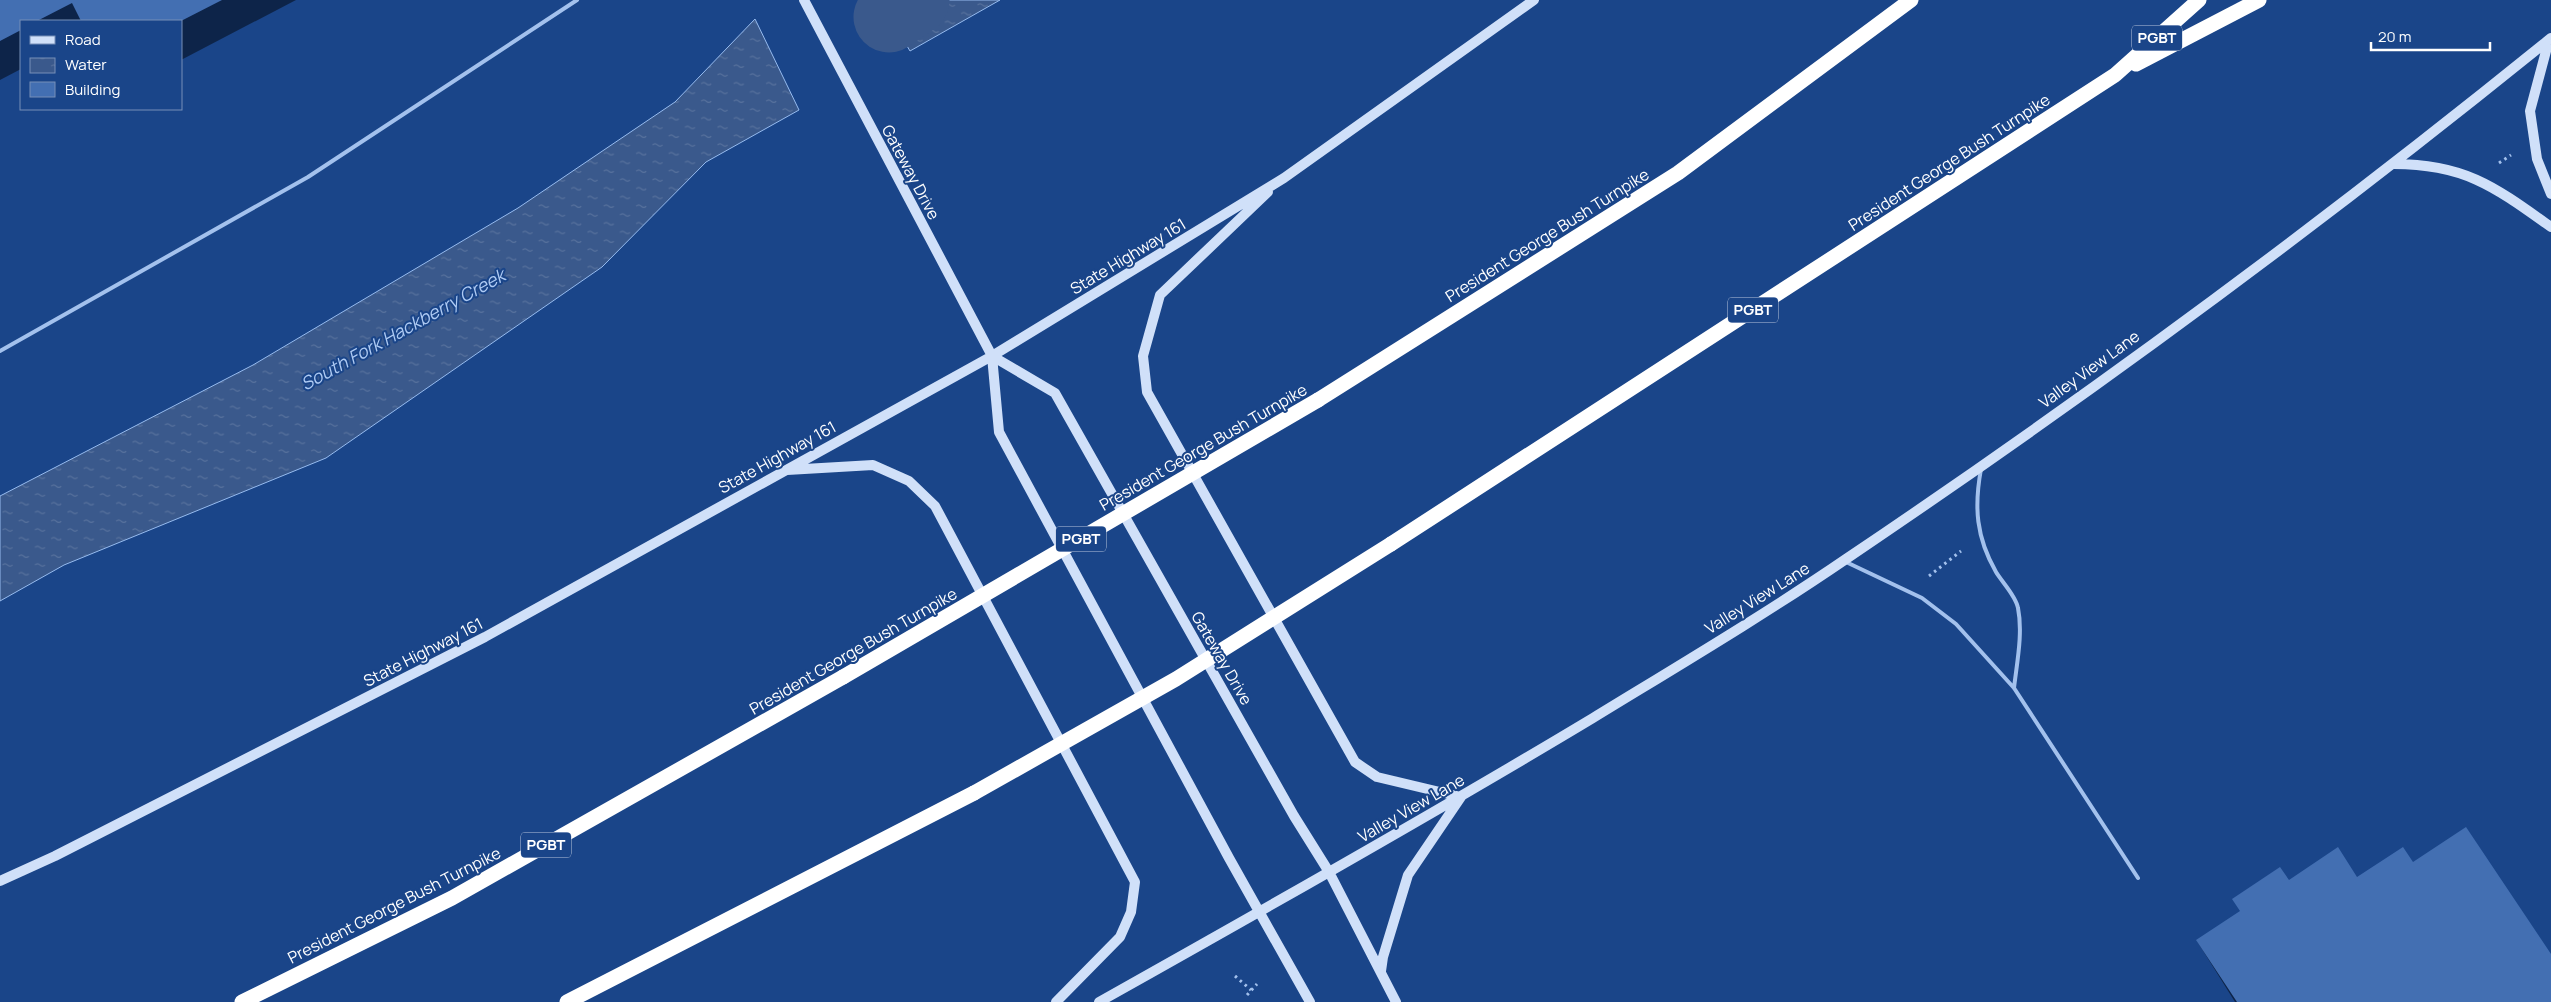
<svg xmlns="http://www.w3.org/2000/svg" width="2551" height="1002" viewBox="0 0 2551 1002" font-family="Manrope,sans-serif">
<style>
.water{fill:url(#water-ripples);stroke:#96bbef}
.shadow{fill:#0007}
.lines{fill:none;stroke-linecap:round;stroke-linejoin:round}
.river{stroke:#3a598c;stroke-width:71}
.building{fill:#436fb2}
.path{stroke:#a3c1ed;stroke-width:3;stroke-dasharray:2.5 4;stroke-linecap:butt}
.lane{stroke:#a3c1ed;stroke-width:4}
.secondary{stroke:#d0e0f9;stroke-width:10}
.highway{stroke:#fff;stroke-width:15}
.highway-bridge{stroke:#fff;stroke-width:15}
.labels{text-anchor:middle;stroke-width:4;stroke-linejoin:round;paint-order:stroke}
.shield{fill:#1a4589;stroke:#bac7dc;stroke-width:1}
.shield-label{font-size:15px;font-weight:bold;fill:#fff}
.street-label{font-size:16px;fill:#fff;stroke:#1a4589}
.water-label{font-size:18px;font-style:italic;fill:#afcbf4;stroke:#1a4589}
</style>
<defs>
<pattern id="water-ripples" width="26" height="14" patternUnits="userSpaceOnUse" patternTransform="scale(1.25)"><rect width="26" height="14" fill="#3a598c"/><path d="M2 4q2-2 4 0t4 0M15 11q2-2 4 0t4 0" fill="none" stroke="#58729d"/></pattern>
</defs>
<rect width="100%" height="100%" fill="#1a4589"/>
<path class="water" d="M880 0H1000L910 51Z
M755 19 799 110 706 162 602 267 326 458 64 565 0 601V496L253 365 518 208 675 102Z"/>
<path class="shadow" d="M0 0H296L181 60V21H21V69L0 80Z
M2413 863 2551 956V1002H2235L2197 941 2288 881 2357 879Z"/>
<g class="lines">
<path class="river" d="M889 17 914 0"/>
</g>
<path class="building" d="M0 0H222L181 21H81L72 3 37 21H21V30L0 41Z
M2466 827 2551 954V1002H2237L2196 940 2240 911 2232 899 2280 867 2289 880 2338 847 2357 877 2403 847 2413 862Z"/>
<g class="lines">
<path class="path" d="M2499 163 2511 155
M1929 576 1961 551
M1235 976 1251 990
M1247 995 1257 984"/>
<path class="lane" d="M0 351 308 177 577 0
M1981 469C1974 507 1976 537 1996 572 2002 582 2016 596 2018 608 2023 633 2017 662 2014 688
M1846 562 1922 598 1956 624 2014 688 2138 878"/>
<path class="secondary" d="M804 0 992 356 999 432 1229 858 1310 1002
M2549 40 2530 111 2537 159 2551 194
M2394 164C2465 164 2495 187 2551 227
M1268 192 1160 295 1143 356 1147 392 1355 762 1377 777 1461 797 1408 875 1383 957 1381 971
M992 356 1055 393 1294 816 1329 872 1396 1002
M787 470 873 465 909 481 935 506 1135 882 1131 912 1120 937 1056 1002
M0 881 55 856 485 637 992 356 1284 178 1534 0
M1099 1002C1265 909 1430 816 1593 718 1678 666 1764 615 1846 559 2088 396 2324 222 2551 38"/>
<path class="highway" d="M2136 64 2259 0
M1318 400 1678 173 1911 0
M1391 544 2115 75 2199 0
M242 1002 452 898 843 677
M567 1002 974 793"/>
<path class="highway-bridge" d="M843 677 1318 400
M974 793 1176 679 1391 544"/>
</g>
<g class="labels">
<g class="shield">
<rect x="2132" y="25.5" width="50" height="25" rx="4"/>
<rect x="1728" y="297.5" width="50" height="25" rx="4"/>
<rect x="1056" y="526.5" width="50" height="25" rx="4"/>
<rect x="521" y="832.5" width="50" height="25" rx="4"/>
</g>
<g class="shield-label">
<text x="2157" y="43">PGBT</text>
<text x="1753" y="315">PGBT</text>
<text x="1081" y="544">PGBT</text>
<text x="546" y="850">PGBT</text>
</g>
<g class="street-label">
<text transform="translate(1949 162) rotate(-33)" y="6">President George Bush Turnpike</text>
<text transform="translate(911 172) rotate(62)" y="6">Gateway Drive</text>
<text transform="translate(1547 235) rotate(-32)" y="6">President George Bush Turnpike</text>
<text transform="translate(1128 256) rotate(-31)" y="6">State Highway 161</text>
<text transform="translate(2089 369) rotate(-36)" y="6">Valley View Lane</text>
<text transform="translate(1203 447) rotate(-30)" y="6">President George Bush Turnpike</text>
<text transform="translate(777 457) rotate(-29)" y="6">State Highway 161</text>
<text transform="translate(1757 598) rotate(-32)" y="6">Valley View Lane</text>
<text transform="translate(853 651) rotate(-30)" y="6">President George Bush Turnpike</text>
<text transform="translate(423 652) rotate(-27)" y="6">State Highway 161</text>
<text transform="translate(1222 658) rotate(60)" y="6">Gateway Drive</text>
<text transform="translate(1411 808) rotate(-30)" y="6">Valley View Lane</text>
<text transform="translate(394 905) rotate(-27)" y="6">President George Bush Turnpike</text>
</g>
<g class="water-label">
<text transform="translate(403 330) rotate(-29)" y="6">South Fork Hackberry Creek</text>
</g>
</g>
<rect x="20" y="20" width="162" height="90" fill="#1a4589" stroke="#768fb8"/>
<rect x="30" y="36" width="25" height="8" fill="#d0e0f9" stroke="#768fb8"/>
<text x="65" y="45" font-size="15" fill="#ffffff">Road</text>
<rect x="30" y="58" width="25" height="15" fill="url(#water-ripples)" stroke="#768fb8"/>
<text x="65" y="70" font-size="15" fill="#ffffff">Water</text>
<rect x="30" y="82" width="25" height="15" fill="#436fb2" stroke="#768fb8"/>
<text x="65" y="95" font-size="15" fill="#ffffff">Building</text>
<path d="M2371 42v8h119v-8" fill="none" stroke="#ffffff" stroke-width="2.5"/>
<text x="2378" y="42" font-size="15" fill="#ffffff" stroke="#1a4589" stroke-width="4" paint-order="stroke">20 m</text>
</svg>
